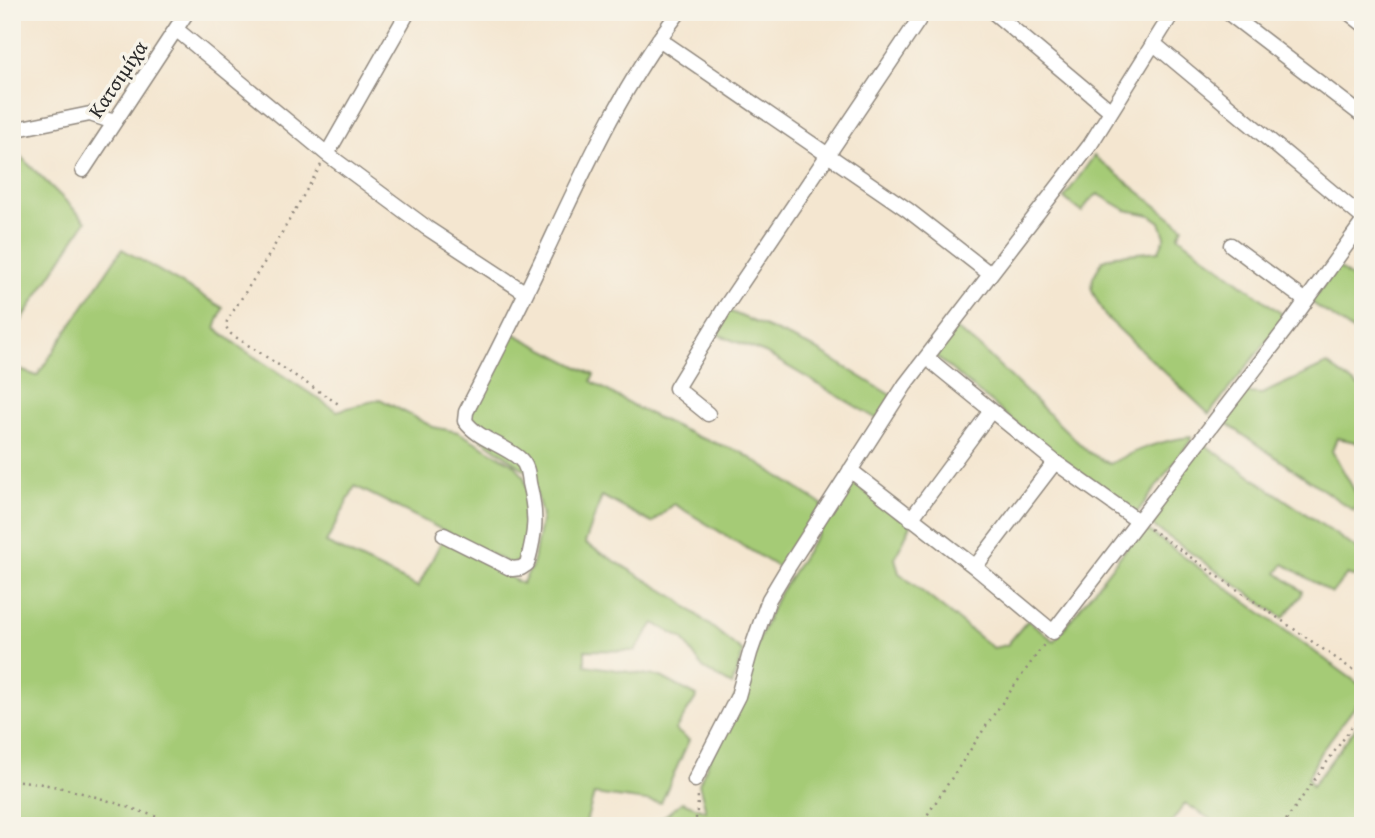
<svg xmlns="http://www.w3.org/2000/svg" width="1375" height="838" viewBox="0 0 1375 838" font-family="'Gentium Book Plus',serif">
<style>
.green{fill:#a5cb76;stroke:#687b50;stroke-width:2}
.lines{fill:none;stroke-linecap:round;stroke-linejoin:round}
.minor-casing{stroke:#90887e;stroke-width:17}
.path{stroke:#90887e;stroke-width:2.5;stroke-dasharray:2 5;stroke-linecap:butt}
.minor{stroke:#fff;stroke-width:14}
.labels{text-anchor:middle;stroke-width:7;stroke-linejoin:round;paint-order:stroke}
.street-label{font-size:21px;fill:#2b2b2b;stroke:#f7f3e8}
</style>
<rect width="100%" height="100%" fill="#f7f3e8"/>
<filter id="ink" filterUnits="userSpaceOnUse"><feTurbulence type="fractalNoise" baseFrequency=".0143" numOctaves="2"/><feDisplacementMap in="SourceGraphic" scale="14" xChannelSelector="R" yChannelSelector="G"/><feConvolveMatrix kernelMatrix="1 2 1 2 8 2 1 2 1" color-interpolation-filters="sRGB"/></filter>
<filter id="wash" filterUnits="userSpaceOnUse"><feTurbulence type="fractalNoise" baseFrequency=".00686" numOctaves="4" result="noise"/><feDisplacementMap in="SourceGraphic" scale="28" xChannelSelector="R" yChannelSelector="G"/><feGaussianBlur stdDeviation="1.57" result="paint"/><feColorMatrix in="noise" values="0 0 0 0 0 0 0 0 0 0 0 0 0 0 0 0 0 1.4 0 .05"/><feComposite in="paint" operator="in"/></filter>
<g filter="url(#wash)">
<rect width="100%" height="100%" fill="#f4e6d0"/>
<path class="green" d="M12 148 86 221 12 335Z
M1094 156 1183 227 1178 236 1286 317 1209 414 1105 316 1092 291 1093 277 1103 260 1116 255 1159 251 1165 237 1160 222 1150 215 1126 210 1098 194 1090 200 1082 212 1064 198Z
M122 249 223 308 215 328 241 348 337 411 380 399 433 427 458 432 515 465 524 477 532 510 525 552 520 561 510 564 355 486 326 543 418 587 442 540 522 584 533 564 542 516 532 475 464 426 511 332 594 375 591 381 641 410 698 437 741 452 823 505 781 569 674 504 652 523 602 496 585 543 676 598 743 652 732 685 703 668 683 639 654 623 635 651 585 650V665L661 677 697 696 675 730 689 740 661 803 594 794 585 826H12V367L37 376Z
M1337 266 1363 287V338L1311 302Z
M729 311 812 347 892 396 877 419 765 353 714 333Z
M956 329 982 349 1088 452 1110 464C1135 450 1162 440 1191 437V440L1136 514 1089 484 934 355Z
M1327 364 1363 390V447L1355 442 1337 438 1332 451 1358 497 1354 511 1223 421 1245 393 1262 394Z
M1202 443 1363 553V580L1347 574 1332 593 1284 564 1277 573 1302 591 1301 596 1283 618 1146 521Z
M851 481 911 525 895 558 899 573 993 648 1007 645 1028 620 1054 641 1143 527 1363 687V696L1320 753 1308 778 1312 786 1363 718V826H1221L1185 803 1169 826H652L682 802 706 811 699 784 776 599Z"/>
</g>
<g filter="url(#ink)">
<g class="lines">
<g class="minor-casing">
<path id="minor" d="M993 12 1111 111
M1227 12 1363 116
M1348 12 1363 24
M177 30 327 154 427 228 526 293
M659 39 908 210 990 274
M1153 43 1363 218
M12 130 90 114 114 122
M327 154 408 12
M83 170 187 12
M1231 245 1306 301
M927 358 1055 462 1138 521
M708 414 676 388 726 306 924 12
M850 470 975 567 1053 632 1288 326 1363 222
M911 519 991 411
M444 535 512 569 521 568 527 564C536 531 537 516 529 483 528 474 527 464 519 458 502 444 478 439 465 421L466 412C494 358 521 304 547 249 586 166 622 86 679 12
M975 567 1055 462
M695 780 738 696 750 653 769 599 787 569 905 385 1090 145 1173 12"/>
</g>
<path class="path" d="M321 165 269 255 227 321 226 327 231 334 340 405
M1150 529 1363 677
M12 780C71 785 127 807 183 826
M696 826C695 813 700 804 697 792
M920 826 992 717 1045 643
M1282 826 1363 711"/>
<use href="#minor" class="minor"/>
</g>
</g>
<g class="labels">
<g class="street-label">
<text transform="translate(118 79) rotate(-56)" y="7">Κατσιμίχα</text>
</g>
</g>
<rect width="1375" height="838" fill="none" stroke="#f7f3e8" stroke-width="42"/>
</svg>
